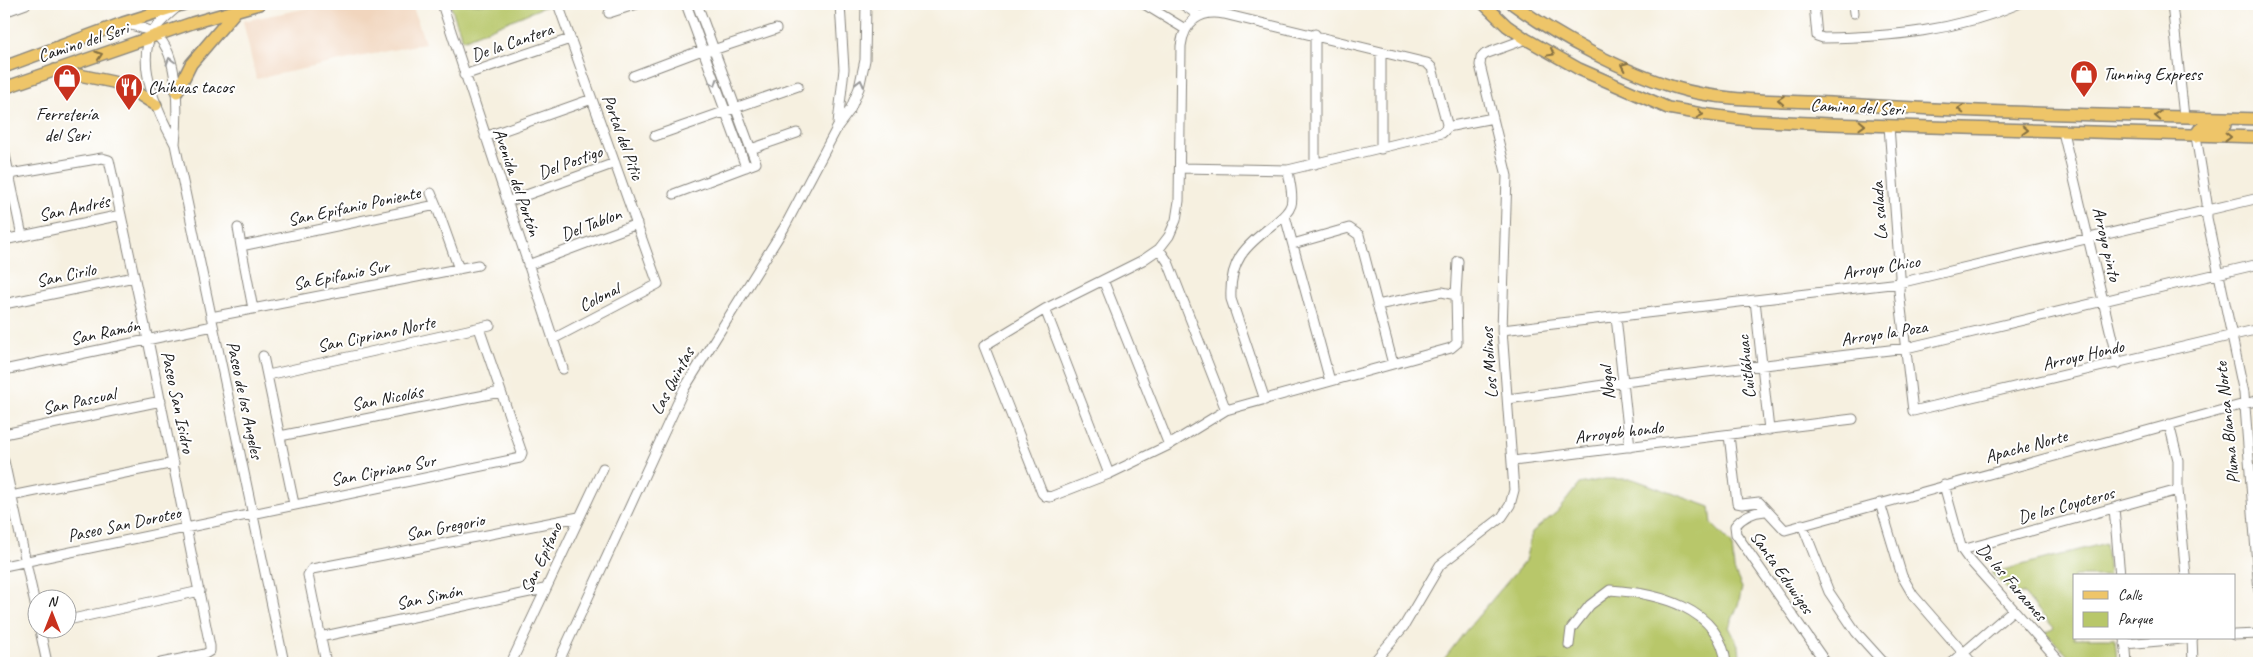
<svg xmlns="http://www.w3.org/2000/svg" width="2263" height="667" viewBox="0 0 2263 667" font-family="Caveat,sans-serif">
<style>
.built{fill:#f1d5bd}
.green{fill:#b8c76a;stroke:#6a7243}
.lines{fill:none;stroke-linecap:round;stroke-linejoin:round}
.minor-casing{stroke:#89867e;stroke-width:11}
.major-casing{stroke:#89867e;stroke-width:14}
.minor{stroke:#fff;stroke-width:9}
.major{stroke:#eec569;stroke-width:11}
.oneway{stroke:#857042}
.oneway2{stroke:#999}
.labels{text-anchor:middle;stroke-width:4;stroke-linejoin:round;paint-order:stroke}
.street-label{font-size:18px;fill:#1c1c1c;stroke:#fff}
.poi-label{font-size:18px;fill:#1c1c1c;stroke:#fff;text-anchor:start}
</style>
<rect width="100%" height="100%" fill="#fff"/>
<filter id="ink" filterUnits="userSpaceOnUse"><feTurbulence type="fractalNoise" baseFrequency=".02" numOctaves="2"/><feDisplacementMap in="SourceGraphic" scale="10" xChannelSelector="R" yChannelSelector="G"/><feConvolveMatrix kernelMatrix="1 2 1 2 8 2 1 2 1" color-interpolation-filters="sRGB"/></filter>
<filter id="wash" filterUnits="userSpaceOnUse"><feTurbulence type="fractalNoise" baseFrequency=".0096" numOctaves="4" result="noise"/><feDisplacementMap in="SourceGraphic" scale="20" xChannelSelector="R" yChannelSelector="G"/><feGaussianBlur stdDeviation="1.12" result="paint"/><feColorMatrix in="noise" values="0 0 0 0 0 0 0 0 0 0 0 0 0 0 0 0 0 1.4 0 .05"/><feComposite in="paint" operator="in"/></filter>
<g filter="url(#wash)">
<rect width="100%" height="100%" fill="#f6f0e0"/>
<path class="built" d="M327 4H412L425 43 256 79 243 21Z"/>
<path class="green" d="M450 4H546V6L463 40Z
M1605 479H1633L1710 507 1712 524 1732 544 1734 570 1742 588 1738 605 1729 627 1739 647 1741 663H1441L1464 633 1525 561 1532 532 1557 512 1579 484Z
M2106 543 2109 576H2074V638H2115L2117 663H2075L2046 633 2054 628 2024 594H2012L1991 573Z"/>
</g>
<g filter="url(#ink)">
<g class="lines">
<g class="minor-casing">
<path id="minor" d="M442 4 563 369
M686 4 746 167
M1144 4 1185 29
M1182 4 1198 15
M1814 4 1817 36 1823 38C1891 37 1956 31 2018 4
M1853 4 1854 13
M2172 4 2184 117
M176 8C168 15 157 24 152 33 135 66 159 115 175 144L284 663
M4 12 26 4
M609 13 637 4
M123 23C134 26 148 28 156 35 180 54 178 116 175 144
M464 75 570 39
M633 76 702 50H713L776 29
M838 123 844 69 840 4
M1889 126 1900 276 1899 291 1913 411 2259 329
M1447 127 1493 118
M2063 132 2118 364
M655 136 798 86
M2196 136 2207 203V218L2244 393 2259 591
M485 137 592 99
M751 149 797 133
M1381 149V52
M4 150 22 236
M1315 164V34
M1180 168 1288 170 1442 133 1446 129 1447 124 1432 68 1427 63 1224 14C1200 9 1184 22 1181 46L1179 201 1176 220 1169 236 1159 249 1143 260 1045 309 984 346 1042 493 1045 496 1050 497 1109 474 1169 445 1226 410 1451 348 1457 343 1456 295 1458 261
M10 174 102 158 109 160 148 340 210 646V651L205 654 161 663
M431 193 436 205
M674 194 756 163 697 4
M507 202 615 163
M1285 216 1330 381
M238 228 241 246
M4 240 121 215
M1293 244 1349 228 1359 235 1393 364
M1159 249 1168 262 1226 410
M528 265 637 224
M1103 280 1169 445
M1755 300 1769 430
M4 304 134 277
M1377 305 1442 292 1456 295
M253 309 241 246 436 205 459 269
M1045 309 1109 474
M211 317 478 265
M1616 317 1630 447
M1502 330 1899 283 2259 198
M553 339 658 284 558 4
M263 356 294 504
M4 370 213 326
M268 375 490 325
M1508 399 1624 382 1906 348 2259 264
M1265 400 1231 299C1229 261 1245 246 1273 225 1280 219 1288 214 1291 205 1294 196 1289 180 1288 170
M2169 424 2178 460V490L2186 576
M4 434 161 401
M1729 435 1737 503 1742 504 1759 502 1785 530 2259 400
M280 436 500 392
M4 461 38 618
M1513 461 1853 419
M1944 485 1962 550 1967 557 2061 663
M11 496 174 463
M1880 503 1902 576 1913 595 1972 663
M2114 508 2120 576
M1765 511C1753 512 1743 516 1735 526L1736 534 1826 663
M1802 524 1829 592 1856 632 1884 663
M1962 550 2178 490
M4 566 520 458 522 453 479 328
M68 620 200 591
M40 630 47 663
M2234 635 2259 634
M320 637 544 589
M2125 638 2127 663
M2192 638 2193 663
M2125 644 2193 638
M1569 645 1571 629 1590 605 1610 590C1656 593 1720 607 1726 663
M326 663 308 575 312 569 579 517
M511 663 603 468
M558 663 684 389 784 228 838 126 850 110 859 88 865 60 866 4
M1373 663 1404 626 1440 565 1502 517 1510 505 1514 490 1502 330 1507 176 1480 65 1481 58 1485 54 1526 39
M1952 663 2013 610"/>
</g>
<g class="major-casing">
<path id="major" d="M1484 4 1507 26 1526 39 1579 69 1668 108 1702 114 1747 120 1830 124 2259 137
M1513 4C1558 37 1623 72 1677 88 1722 102 1783 100 1831 103 1973 113 2116 115 2259 119
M4 67 123 23 184 4
M55 70 113 82 129 88 156 105
M4 88 192 23 259 4
M177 92 191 64 236 11
M2196 136C2199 123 2215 125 2225 125"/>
</g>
<use href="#minor" class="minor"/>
<use href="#major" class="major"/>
</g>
<defs><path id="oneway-chevron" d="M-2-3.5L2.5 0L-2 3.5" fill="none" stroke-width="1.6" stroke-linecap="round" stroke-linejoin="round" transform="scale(1.25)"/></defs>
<g class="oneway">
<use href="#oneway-chevron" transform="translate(1551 53) rotate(29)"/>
<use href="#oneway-chevron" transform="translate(99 55) rotate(-18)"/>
<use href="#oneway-chevron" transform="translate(1624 66) rotate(-155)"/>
<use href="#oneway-chevron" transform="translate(1781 100) rotate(-176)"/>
<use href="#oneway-chevron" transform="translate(1961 109) rotate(-178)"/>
<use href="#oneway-chevron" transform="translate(1700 114) rotate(10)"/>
<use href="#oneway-chevron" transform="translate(2158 116) rotate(-177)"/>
<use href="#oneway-chevron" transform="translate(1862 125) rotate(2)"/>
<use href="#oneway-chevron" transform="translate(2025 130) rotate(2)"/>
<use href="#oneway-chevron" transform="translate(2228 137) rotate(1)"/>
</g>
<g class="oneway2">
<use href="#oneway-chevron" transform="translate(170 61) rotate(-106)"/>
<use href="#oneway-chevron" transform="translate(714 83) rotate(69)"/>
<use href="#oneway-chevron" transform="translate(860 83) rotate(-76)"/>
</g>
</g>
<defs>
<g id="shop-pin" transform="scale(1.4375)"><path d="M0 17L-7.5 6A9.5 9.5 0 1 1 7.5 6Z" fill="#c8321e" stroke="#fff"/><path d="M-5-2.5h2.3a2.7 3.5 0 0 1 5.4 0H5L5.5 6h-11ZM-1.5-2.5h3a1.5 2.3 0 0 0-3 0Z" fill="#fff"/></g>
<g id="restaurant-pin" transform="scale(1.4375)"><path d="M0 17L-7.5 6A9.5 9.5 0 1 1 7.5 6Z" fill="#c8321e" stroke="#fff"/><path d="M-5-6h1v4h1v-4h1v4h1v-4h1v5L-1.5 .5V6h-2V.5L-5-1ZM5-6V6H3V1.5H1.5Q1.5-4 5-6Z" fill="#fff"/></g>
</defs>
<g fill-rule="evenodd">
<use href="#shop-pin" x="2084" y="74"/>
<use href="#shop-pin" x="67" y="78"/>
<use href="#restaurant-pin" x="129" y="87"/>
</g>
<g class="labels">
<g class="street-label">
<text transform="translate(83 42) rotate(-18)" y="6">Camino del Seri</text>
<text transform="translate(512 42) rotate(-19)" y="6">De la Cantera</text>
<text transform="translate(1857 107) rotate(3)" y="6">Camino del Seri</text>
<text transform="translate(623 137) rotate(70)" y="6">Portal del Pitic</text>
<text transform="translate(570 162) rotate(-20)" y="6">Del Postigo</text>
<text transform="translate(517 182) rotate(71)" y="6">Avenida del Portón</text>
<text transform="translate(354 206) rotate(-12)" y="6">San Epifanio Poniente</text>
<text transform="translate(74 208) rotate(-12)" y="6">San Andrés</text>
<text transform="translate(1879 211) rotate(-94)" y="6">La salada</text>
<text transform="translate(591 224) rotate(-21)" y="6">Del Tablon</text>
<text transform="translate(2107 244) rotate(77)" y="6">Arroyo pinto</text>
<text transform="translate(1881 267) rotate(-9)" y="6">Arroyo Chico</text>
<text transform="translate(66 275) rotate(-12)" y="6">San Cirilo</text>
<text transform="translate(341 275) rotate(-11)" y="6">Sa Epifanio Sur</text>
<text transform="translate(599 297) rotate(-27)" y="6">Colonal</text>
<text transform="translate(105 332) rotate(-12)" y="6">San Ramón</text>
<text transform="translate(1884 333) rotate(-9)" y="6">Arroyo la Poza</text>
<text transform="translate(376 334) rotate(-12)" y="6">San Cipriano Norte</text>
<text transform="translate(2083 355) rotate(-13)" y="6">Arroyo Hondo</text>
<text transform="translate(1489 363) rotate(-94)" y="6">Los Molinos</text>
<text transform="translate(1746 367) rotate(-96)" y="6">Cuitláhuac</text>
<text transform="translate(672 381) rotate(-62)" y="6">Las Quintas</text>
<text transform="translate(1607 383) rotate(-95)" y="6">Nogal</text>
<text transform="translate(387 398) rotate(-11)" y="6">San Nicolás</text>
<text transform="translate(245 400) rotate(78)" y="6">Paseo de los Angeles</text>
<text transform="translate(79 401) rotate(-12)" y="6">San Pascual</text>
<text transform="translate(178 402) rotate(78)" y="6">Paseo San Isidro</text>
<text transform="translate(2227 423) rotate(-96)" y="6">Pluma Blanca Norte</text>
<text transform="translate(1619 432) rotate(-7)" y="6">Arroyob hondo</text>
<text transform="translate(2026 446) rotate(-15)" y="6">Apache Norte</text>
<text transform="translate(383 470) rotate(-11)" y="6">San Cipriano Sur</text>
<text transform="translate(2066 505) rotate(-15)" y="6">De los Coyoteros</text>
<text transform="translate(124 524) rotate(-12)" y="6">Paseo San Doroteo</text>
<text transform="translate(445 527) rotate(-11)" y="6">San Gregorio</text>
<text transform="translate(541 558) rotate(-65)" y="6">San Epifano</text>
<text transform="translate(1782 572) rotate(55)" y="6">Santa Eduwiges</text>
<text transform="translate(2012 582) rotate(49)" y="6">De los Faraones</text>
<text transform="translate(429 597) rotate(-12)" y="6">San Simón</text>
</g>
<g class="poi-label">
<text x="2103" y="80">Tunning Express</text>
<text x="148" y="93">Chihuas tacos</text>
<text x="67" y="120" text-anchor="middle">Ferretería<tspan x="67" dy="21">del Seri</tspan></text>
</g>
</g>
<rect width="2263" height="667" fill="none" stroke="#fff" stroke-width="20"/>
<rect x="2073" y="574" width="162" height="65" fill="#ffffff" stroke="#a4a4a4"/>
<rect x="2083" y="591" width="25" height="8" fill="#eec569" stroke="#a4a4a4"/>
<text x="2118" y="600" font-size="15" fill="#1c1c1c">Calle</text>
<rect x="2083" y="612" width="25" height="15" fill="#b8c76a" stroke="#a4a4a4"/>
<text x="2118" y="624" font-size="15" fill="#1c1c1c">Parque</text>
<g transform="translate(52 614)"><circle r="24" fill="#ffffff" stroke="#a4a4a4"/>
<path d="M0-4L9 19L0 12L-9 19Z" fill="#c8321e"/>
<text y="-8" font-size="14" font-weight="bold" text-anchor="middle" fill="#1c1c1c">N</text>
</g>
</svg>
